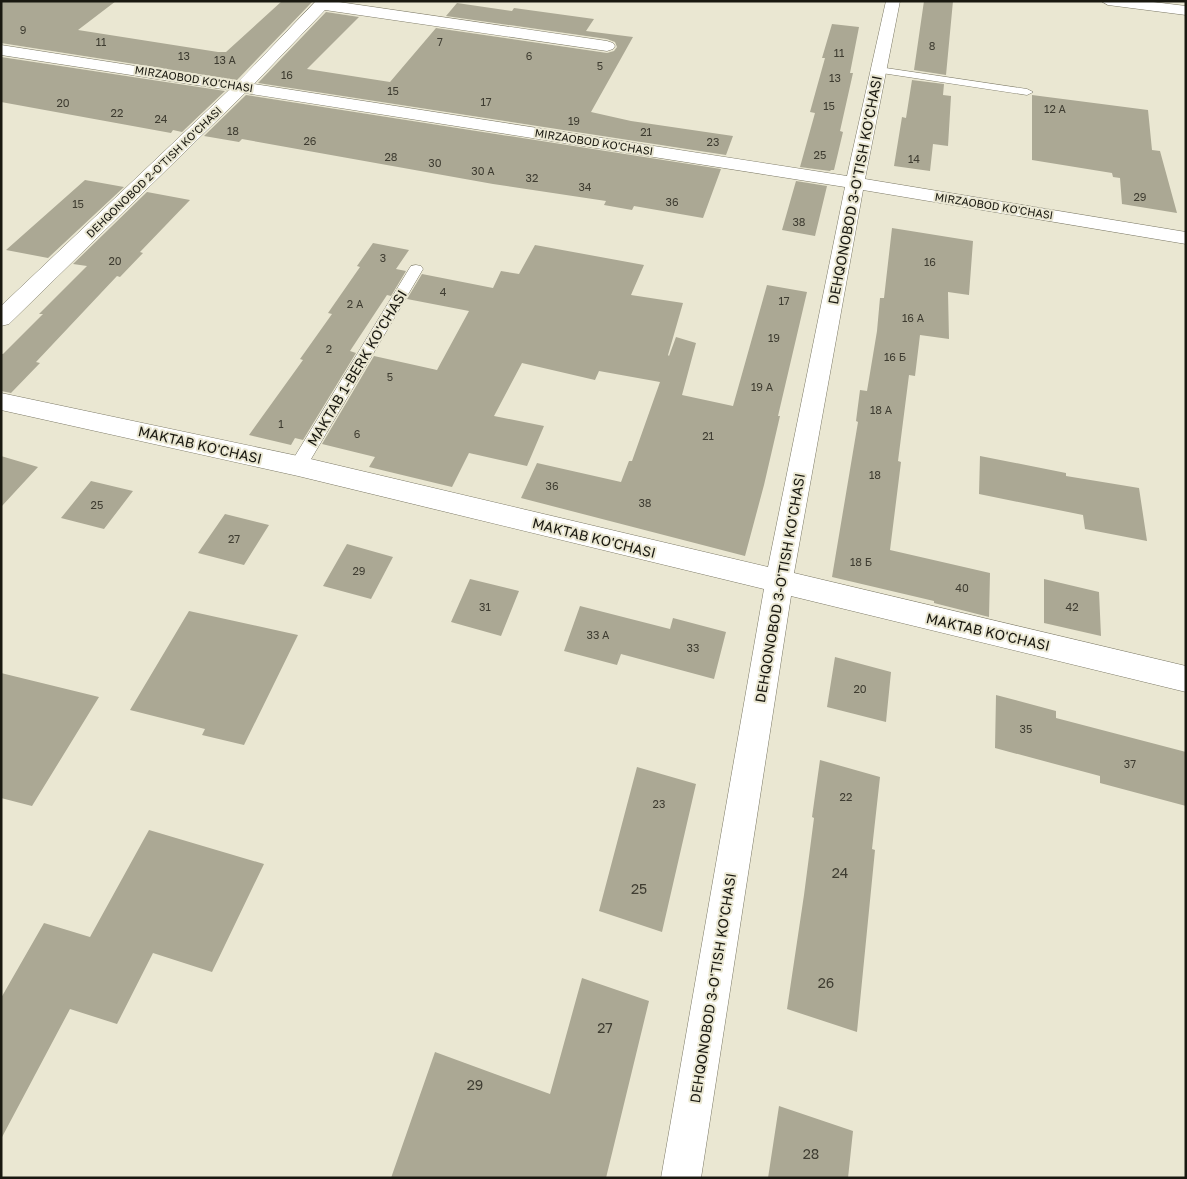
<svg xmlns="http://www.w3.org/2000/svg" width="1187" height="1179" viewBox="0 0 1187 1179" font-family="'Golos Text',sans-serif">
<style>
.building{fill:#aba894}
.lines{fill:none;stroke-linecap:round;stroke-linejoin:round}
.service-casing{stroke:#7b7865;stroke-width:1}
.minor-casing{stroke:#7b7865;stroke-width:1}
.service{fill:#fff;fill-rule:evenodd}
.minor{fill:#fff;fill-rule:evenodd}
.labels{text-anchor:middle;stroke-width:4;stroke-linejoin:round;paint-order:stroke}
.number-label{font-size:11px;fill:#3e3c31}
.far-street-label{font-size:11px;fill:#191810;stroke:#eae7d2}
.street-label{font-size:14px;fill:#191810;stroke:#eae7d2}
.near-number-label{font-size:14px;fill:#3e3c31}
</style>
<rect width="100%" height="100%" fill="#eae7d2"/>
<path class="building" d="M1 1H116L78 30 218 52H226L282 1H313L237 80 1 43Z
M924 1H953L946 75 914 70Z
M457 3 512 11 514 8 594 19 586 31 633 37 591 112 631 121 733 136 726 155 258 83 326 12 359 17 307 69 390 82 436 28 607 53 614 51 617 47 615 42 607 39 446 16Z
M832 24 859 27 850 73H853L840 131 843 132 834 170H831L830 171 800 167 815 113 810 112 825 58H822Z
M1 57 225 91 182 132 173 130 171 133 1 102Z
M912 80 944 84 943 95 951 96 948 146 933 144 930 171 894 166 902 117 906 118Z
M246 95 721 169 703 218 634 206 632 210 604 205 606 201 493 184 242 139 239 142 204 136Z
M1032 95 1148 110 1152 150 1160 151 1177 213 1122 204 1120 178 1113 177 1112 173 1032 160Z
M85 180 124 187 48 258 6 250Z
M796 181 827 186 815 236 782 230Z
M147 192 190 200 140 252 143 253 120 277 117 276 36 362 40 363 11 393 1 391V354H3L43 314H39L87 266 73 264Z
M892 228 973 241 969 295 948 292 949 339 920 335 915 376 909 375 898 461 901 462 890 550 990 573 989 617 934 603V601L832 577 858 422 856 421 860 390 867 391 877 331 880 298H884Z
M373 243 409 250 396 269 406 271 391 296 387 295 350 351 356 353 303 440 295 438 291 445 249 435 303 360 300 359 332 314 328 313 360 267 357 266Z
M535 245 644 265 631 295 683 303 668 355 669 356 676 337 696 343 682 395 733 406 767 285 807 292 778 416H780L764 485 745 556 521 498 537 463 621 482 629 461H632L660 382 599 371 595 380 522 363 494 416 544 426 527 466 469 453 452 487 369 467 375 457 322 444 374 356 437 370 469 311 407 299 422 274 493 288 501 271 519 274Z
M1 456 38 467 1 507Z
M980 456 1066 473V476L1139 488 1147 541 1085 529 1083 515 979 494Z
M91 481 133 491 104 529 61 518Z
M225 514 269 525 244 565 198 553Z
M347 544 393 557 371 599 323 586Z
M470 579 519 591 501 636 451 622Z
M1044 579 1099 592 1101 636 1044 623Z
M580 606 670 629 673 618 726 632 714 679 621 654 617 665 564 651Z
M189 611 298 635 244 745 202 735 205 729 130 710Z
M835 657 891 672 886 722 827 707Z
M1 673 99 697 32 806 1 798Z
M996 695 1056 711V718L1186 752V806L1100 783V776L995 748Z
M820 760 880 777 872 849 875 850 857 1032 787 1009 804 895 814 818 812 817Z
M637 767 696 784 662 932 599 911Z
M149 830 264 864 212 972 153 953 117 1024 70 1009 1 1139V998L44 923 90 937Z
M582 978 649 1001 606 1178H391L435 1052 550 1094Z
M779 1106 853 1131 848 1178H768Z"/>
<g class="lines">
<g class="service-casing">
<path id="service" d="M879 67 1027 89 1033 92 1027 95 875 72 873 70Z
M416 265 421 266 423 269 304 471 298 472 292 471 290 466 292 461 409 269 411 266Z"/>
</g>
<g class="minor-casing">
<path id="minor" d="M316 1H332L607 41 613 43 615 46 613 49 607 51 325 10 254 84 847 176 886 1H900L865 179 1186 232V244L863 190 794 573 1186 666V692L791 596 701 1178H661L764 589 298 476 1 410V393L298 456 768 567 845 187 245 93 9 324 1 326V306L229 90 1 55V45L238 82Z
M1101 1H1145L1186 6V15L1108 5Z"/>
</g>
<use href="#service" class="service"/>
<use href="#minor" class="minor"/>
</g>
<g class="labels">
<g class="number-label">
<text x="23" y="34">9</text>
<text x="101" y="46">11</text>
<text x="440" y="46">7</text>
<text x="932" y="50">8</text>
<text x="839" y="57">11</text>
<text x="184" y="60">13</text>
<text x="529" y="60">6</text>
<text x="225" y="64">13 A</text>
<text x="600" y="70">5</text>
<text x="287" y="79">16</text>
<text x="835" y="82">13</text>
<text x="393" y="95">15</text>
<text x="486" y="106">17</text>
<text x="63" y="107">20</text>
<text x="829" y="110">15</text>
<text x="1055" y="113">12 A</text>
<text x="117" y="117">22</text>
<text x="161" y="123">24</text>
<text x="574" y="125">19</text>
<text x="233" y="135">18</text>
<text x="646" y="136">21</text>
<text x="310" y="145">26</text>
<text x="713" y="146">23</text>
<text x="820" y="159">25</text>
<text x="391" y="161">28</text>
<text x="914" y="163">14</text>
<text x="435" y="167">30</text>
<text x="483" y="175">30 А</text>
<text x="532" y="182">32</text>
<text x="585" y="191">34</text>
<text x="1140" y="201">29</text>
<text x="672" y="206">36</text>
<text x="78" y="208">15</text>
<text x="799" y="226">38</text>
<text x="383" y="262">3</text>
<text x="115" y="265">20</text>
<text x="930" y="266">16</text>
<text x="443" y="296">4</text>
<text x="784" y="305">17</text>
<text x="355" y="308">2 А</text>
<text x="913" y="322">16 A</text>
<text x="774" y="342">19</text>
<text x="329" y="353">2</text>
<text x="895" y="361">16 Б</text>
<text x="390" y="381">5</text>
<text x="762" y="391">19 A</text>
<text x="881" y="414">18 А</text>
<text x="281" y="428">1</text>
<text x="357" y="438">6</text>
<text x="708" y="440">21</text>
<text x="875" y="479">18</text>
<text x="552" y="490">36</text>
<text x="645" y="507">38</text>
<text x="97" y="509">25</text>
<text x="234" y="543">27</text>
<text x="861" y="566">18 Б</text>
<text x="359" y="575">29</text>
<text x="962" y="592">40</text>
<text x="485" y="611">31</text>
<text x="1072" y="611">42</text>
<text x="598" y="639">33 А</text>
<text x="693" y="652">33</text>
<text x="860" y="693">20</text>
<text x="1026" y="733">35</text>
<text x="1130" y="768">37</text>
<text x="846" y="801">22</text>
<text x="659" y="808">23</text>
</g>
<g class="far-street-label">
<text transform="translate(194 79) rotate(9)" y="4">MIRZAOBOD KO'CHASI</text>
<text transform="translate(594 142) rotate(9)" y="4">MIRZAOBOD KO'CHASI</text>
<text transform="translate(154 172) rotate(-44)" y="4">DEHQONOBOD 2-O'TISH KO'CHASI</text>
<text transform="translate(994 206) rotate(9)" y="4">MIRZAOBOD KO'CHASI</text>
</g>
<g class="street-label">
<text transform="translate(855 190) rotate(-79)" y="5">DEHQONOBOD 3-O'TISH KO'CHASI</text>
<text transform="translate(357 368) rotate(-59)" y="5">MAKTAB 1-BERK KO'CHASI</text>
<text transform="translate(200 445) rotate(13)" y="5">MAKTAB KO'CHASI</text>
<text transform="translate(594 538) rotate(14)" y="5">MAKTAB KO'CHASI</text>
<text transform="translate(780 588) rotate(-80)" y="5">DEHQONOBOD 3-O'TISH KO'CHASI</text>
<text transform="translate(988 632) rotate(13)" y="5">MAKTAB KO'CHASI</text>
<text transform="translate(713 988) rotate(-81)" y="5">DEHQONOBOD 3-O'TISH KO'CHASI</text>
</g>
<g class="near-number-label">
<text x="840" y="878">24</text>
<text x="639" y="894">25</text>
<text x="826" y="988">26</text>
<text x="605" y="1033">27</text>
<text x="475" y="1090">29</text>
<text x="811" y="1159">28</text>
</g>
</g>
<rect width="1187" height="1179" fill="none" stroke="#191810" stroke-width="5"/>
</svg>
